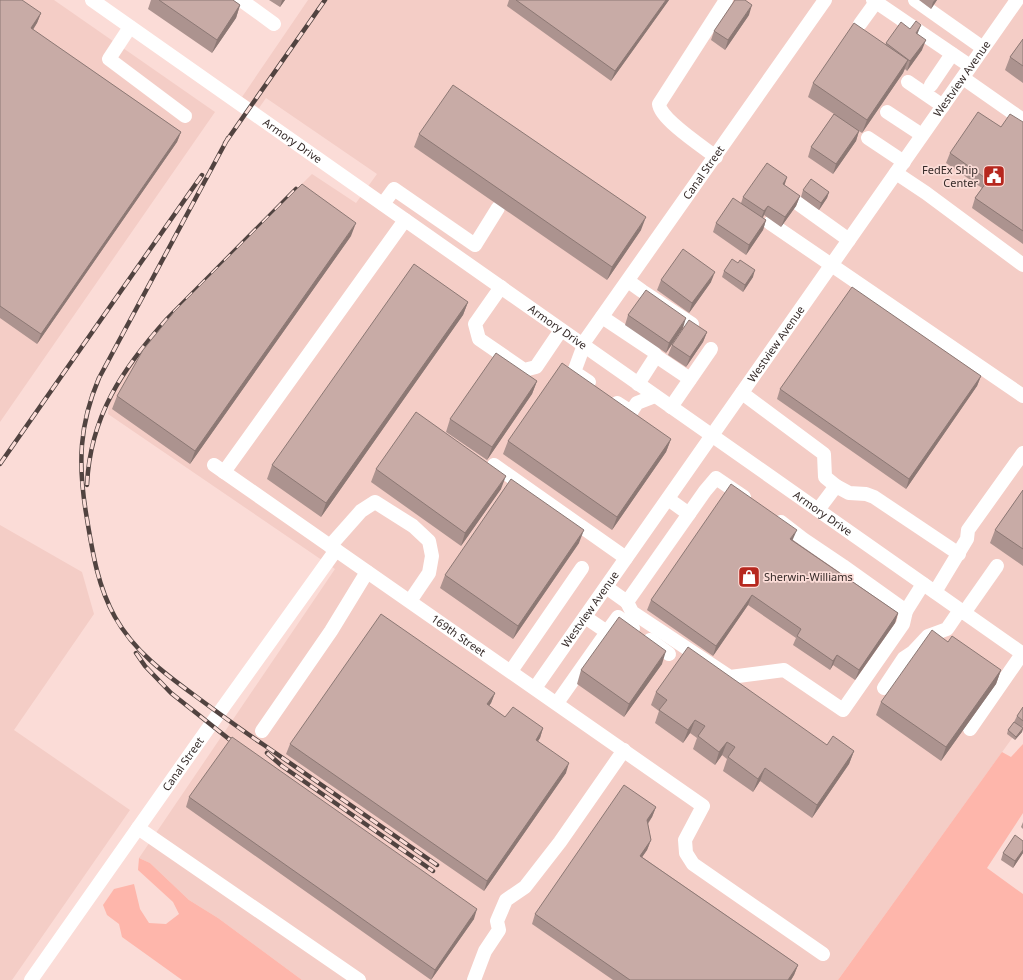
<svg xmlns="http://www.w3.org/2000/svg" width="1023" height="980" viewBox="0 0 1023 980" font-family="'Noto Sans',sans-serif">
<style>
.built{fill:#f4cdc6}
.green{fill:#feb6ab}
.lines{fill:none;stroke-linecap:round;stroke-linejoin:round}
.minor{stroke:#fff;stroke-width:14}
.rail-casing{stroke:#514340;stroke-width:4.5}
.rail{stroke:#fbdcd7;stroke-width:3;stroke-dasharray:9;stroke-linecap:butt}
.wall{fill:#ac938f}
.shaded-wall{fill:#8c7874}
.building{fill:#c8aba6;stroke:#8c7874}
.labels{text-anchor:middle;stroke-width:3.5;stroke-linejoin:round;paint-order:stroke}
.street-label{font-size:11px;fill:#352a28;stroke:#fbdcd7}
.poi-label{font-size:11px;fill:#352a28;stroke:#fbdcd7;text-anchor:end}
</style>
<rect width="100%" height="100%" fill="#fbdcd7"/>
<path class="built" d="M0 0H54L215 112 0 422Z
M308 0H1023V723L838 980H302L218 918 189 900 150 863 139 858 335 569 108 414 110 396 122 375 150 337 185 300 312 174 356 203 377 174 266 98 259 108 242 97Z
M0 525 82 572 94 614 14 730 130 810 12 980H0Z"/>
<path class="green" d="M1023 744V813L987 868 1023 894V980H838L1002 752 1011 757Z
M139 858 150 863 189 900 218 918 302 980H182L122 937 119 924 107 915 103 905 114 889 134 884 140 909 149 923 166 924 179 914 173 902 138 870Z"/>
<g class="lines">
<g class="minor">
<path id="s1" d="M92 0 1023 654"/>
<path d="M241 0 274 24"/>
<path d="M873 0 970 66"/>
<path d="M915 0 983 48"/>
<path d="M860 24 876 2"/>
<path d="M130 27 109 59 185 116"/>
<path d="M963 78 1023 120"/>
<path d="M908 82 943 106"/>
<path d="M931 85 952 54"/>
<path d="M887 112 922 135"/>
<path d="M868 138 904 162"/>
<path d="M716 157C703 147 660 119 659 104L726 0"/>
<path d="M896 173 926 193 1023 265"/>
<path d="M789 197 849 240"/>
<path d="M383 204 394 189 475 245 498 208"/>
<path d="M770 223 1023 396"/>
<path d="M628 281 642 291 692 324"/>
<path d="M501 287 475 324 479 339 524 370 536 367 561 330"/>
<path d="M602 317 653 351 656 356 638 384"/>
<path id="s2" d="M582 345 825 0"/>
<path d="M584 345 574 372 589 382"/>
<path d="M656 356 690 379"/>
<path d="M742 393 824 454 825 477 836 486"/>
<path d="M617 403 631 412 637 403 655 396"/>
<path d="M671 407 711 349"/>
<path id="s3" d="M214 465 703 806 685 840 686 853 693 864 823 954"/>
<path d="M494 465 626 558"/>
<path d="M224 472 405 220"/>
<path d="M668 499 689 514"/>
<path d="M818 510 836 486 849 493 866 494 874 497 959 554"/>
<path d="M781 522 803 539 843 566 906 611 923 584"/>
<path d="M330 546 361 511 375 502 413 526 429 541 432 556 429 573 410 601"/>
<path d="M606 587 627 602 705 491 716 478 744 497"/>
<path d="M935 592 967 539 968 530 1023 453"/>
<path d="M627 602 632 612 730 677 784 670 843 710 903 624 906 611"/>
<path d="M964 613 997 566"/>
<path d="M607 632 618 617 633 628"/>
<path d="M650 640 669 654"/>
<path d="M511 671 582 568"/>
<path id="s4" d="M535 688 1017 0"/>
<path d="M884 688 904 658 913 652 928 636 947 629 960 610"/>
<path d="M557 703 607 632 585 617"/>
<path d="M970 729 1022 654"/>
<path d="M262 731 331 631 367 572"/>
<path d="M138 828 359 980"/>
<path id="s5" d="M31 980 219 713 336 550"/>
<path d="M474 980 485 951 499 930 497 921 506 900 525 887 560 842 624 750"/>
</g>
<g class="rail-casing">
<path id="rail" d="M228 138 99 378C79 425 78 464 86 513 92 549 97 585 115 617 134 651 164 673 194 695 217 712 240 729 264 745 322 785 379 825 437 865
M225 143 325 0
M0 464 202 175
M87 485C90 416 123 368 167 319L296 189
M136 653 145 666 171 693 239 747
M267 753 282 766 433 871"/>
</g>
<use href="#rail" class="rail"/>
</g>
<path class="wall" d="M0 0 41 13 37 23 33 30 181 132 177 142 37 344 0 318Z
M151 0H233L240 5 236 18 212 53 148 9Z
M269 0H285L280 7Z
M509 0H669L611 81 507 6Z
M919 0H937L931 9Z
M749 15 725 50 711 40 714 31Z
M918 34 922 50 907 71 905 69 903 73 862 133 859 131 856 141 833 174 808 157 811 147 834 114 808 97 813 83 885 45 886 43Z
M1023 39V83L1005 70 1010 57Z
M1023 122V244L972 208 975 198 982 188 946 163 950 153 1001 127Z
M419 134 641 230 607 280 414 147Z
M787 177 784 185 800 196 796 206 781 227 764 215 763 218 766 220 763 230 746 255 713 232 716 223 741 203 743 197Z
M803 190 829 192 827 198 819 210 801 197Z
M351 236 190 464 112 409 117 396Z
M738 263 753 277 743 292 722 277 724 271Z
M661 280 711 282 689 313 657 290Z
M468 302 463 315 321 517 267 479 272 465Z
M628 315 683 328 666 353 625 325Z
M707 332 703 342 686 367 668 355 672 345Z
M981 376 977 386 906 489 777 399 780 389Z
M537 381 532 394 487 460 446 432 450 419Z
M671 439 666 452 612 530 503 454 508 441Z
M376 469 501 489 461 546 371 482Z
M1023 490V566L990 543 995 530Z
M793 539V540L898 613 895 623 855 680 833 665 830 670 793 645 796 638 748 605 713 656 647 610 651 600Z
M579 543 513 639 440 588 445 575Z
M948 642 1001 670 996 684 941 761 876 715 881 702Z
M662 664 624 717 577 684 581 670Z
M656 692 827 745 854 751 849 764 812 818 760 781 753 792 723 771 727 759 722 755 715 765 693 749 697 738 690 733 683 743 655 723 659 711 651 705Z
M495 693 491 703 489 706 505 717 543 728 540 738 538 741 566 773 484 891 286 754 290 744Z
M1023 707V726L1022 728H1023L1022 732 1015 740 1007 734 1008 730 1014 722 1017 716Z
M189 797 474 919 431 980 186 807Z
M656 807 652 817 648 824 651 840 647 850 642 857 798 965 794 975 791 980H613L532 924 535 914Z
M1023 822V829L1021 827Z
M1023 841V853L1013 868 1001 860 1003 853Z"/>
<path class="shaded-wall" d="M282 0H285L280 7Z
M666 0H669L611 81 615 71Z
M935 0H937L931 9 933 2Z
M240 5 236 18 212 53 217 40Z
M752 5 749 15 725 50 728 40Z
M41 13 37 23 27 38 31 28Z
M921 25 917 35 916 33Z
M926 40 922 50 907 71 910 61Z
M908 60 903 73 862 133 867 120Z
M859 131 856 141 833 174 836 164Z
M181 132 177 142 37 344 41 334Z
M787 177 784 187 783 184Z
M829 192 827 198 819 210 821 203Z
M800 196 796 206 781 227 785 217Z
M768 206 764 215 760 221 764 211Z
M646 217 641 230 607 280 612 267Z
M766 220 763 230 746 255 749 245Z
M356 223 351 236 190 464 195 451Z
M755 270 753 277 743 292 745 285Z
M715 272 711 282 689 313 692 303Z
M468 302 463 315 321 517 326 503Z
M686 318 683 328 666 353 669 343Z
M707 332 703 342 686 367 690 357Z
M981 376 977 386 906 489 909 479Z
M537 381 532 394 487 460 492 447Z
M671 439 666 452 612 530 617 517Z
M506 476 501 489 461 546 465 533Z
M584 530 579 543 513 639 518 626Z
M797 530 793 539 787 548 790 539Z
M752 595 748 605 713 656 716 646Z
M898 613 895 623 855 680 859 670Z
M666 651 662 664 624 717 629 704Z
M837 655 833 665 830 670 833 661Z
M1001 670 996 684 941 761 946 747Z
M495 693 491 703 483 714 487 704Z
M695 720 690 733 683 743 688 730Z
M543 728 540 738 532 750 536 740Z
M1023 728 1022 732 1015 740 1016 737Z
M727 742 722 755 715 765 719 752Z
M854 751 849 764 812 818 817 805Z
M569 763 566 773 484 891 487 881Z
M765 768 760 781 753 792 758 779Z
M656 807 652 817 643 830 647 820Z
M651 840 647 850 636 866 640 856Z
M1023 850V853L1013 868 1015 861Z
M477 909 474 919 431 980 435 970Z
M798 965 794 975 791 980H788Z"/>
<path class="building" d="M0 0H22L41 13 31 28 181 132 41 334 0 306Z
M159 0H233L240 5 217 40Z
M516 0H666L615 71Z
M735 0H745L752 5 728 40 714 31Z
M916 21 921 25 916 33 926 40 910 61 886 43 901 22 910 29Z
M854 23 908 60 867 120 813 83Z
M1023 39V66L1010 57Z
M453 85 646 217 612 267 419 134Z
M978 112 1001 127 1010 114 1023 122V231L975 198 988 180 950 153Z
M834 114 859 131 836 164 811 147Z
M767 163 787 177 783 184 800 196 785 217 768 206 764 211 743 197Z
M811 179 829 192 821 203 803 190Z
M302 184 356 223 195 451 117 396 143 350 174 312Z
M733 198 766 220 749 245 716 223Z
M683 249 715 272 692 303 661 280Z
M732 259 738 263 740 260 755 270 745 285 724 271Z
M414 264 468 302 326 503 272 465Z
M852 287 981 376 909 479 780 389Z
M646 290 686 318 669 343 628 315Z
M689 320 707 332 690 357 672 345Z
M496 353 537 381 492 447 450 419Z
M562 363 671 439 617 517 508 441Z
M416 412 506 476 465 533 376 469Z
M511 479 584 530 518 626 445 575Z
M731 484 797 530 790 539 898 613 859 670 837 655 833 661 797 636 801 629 752 595 716 646 651 600Z
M1023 490V549L995 530Z
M381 614 495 693 487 704 505 717 513 707 543 728 536 740 569 763 487 881 290 744Z
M619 617 666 651 629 704 581 670Z
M932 630 948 642 952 636 1001 670 946 747 881 702Z
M688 647 827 745 833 736 854 751 817 805 765 768 758 779 728 757 735 747 727 742 719 752 698 736 705 726 695 720 688 730 659 710 667 700 656 692Z
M1023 707V721L1017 716Z
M1014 722 1023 728 1016 737 1008 730Z
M232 737 477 909 435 970 189 797Z
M624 785 656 807 647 820 651 840 640 856 798 965 788 980H630L535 914Z
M1015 835 1023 841V850L1015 861 1003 853Z"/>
<defs>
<g id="civic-square" transform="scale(1.15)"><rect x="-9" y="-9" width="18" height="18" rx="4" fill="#b6271e" stroke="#fbdcd7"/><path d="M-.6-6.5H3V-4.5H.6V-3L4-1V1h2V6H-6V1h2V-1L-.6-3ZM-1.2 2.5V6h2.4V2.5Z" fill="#fff"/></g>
<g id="shop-square" transform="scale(1.15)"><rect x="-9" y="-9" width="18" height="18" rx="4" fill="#b6271e" stroke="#fbdcd7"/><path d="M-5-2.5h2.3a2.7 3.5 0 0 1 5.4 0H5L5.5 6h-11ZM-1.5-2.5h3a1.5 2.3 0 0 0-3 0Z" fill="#fff"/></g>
</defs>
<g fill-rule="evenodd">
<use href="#civic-square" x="994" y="176"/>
<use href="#shop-square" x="749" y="577"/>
</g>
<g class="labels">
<g class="street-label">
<text dy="4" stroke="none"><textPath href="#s4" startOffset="744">Westview Avenue</textPath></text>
<text dy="4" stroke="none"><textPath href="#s1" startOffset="245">Armory Drive</textPath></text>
<text dy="4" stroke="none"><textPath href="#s2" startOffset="211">Canal Street</textPath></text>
<text dy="4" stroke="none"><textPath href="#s1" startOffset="569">Armory Drive</textPath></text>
<text dy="4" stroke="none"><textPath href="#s4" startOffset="420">Westview Avenue</textPath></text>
<text dy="4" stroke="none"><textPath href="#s1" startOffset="893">Armory Drive</textPath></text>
<text dy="4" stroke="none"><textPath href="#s4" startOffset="96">Westview Avenue</textPath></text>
<text dy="4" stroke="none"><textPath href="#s3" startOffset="298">169th Street</textPath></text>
<text dy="4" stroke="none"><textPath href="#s5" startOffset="264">Canal Street</textPath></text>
</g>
<g class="poi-label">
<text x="978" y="174">FedEx Ship<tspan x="978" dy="13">Center</tspan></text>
<text x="764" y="581" text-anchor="start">Sherwin-Williams</text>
</g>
</g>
</svg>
